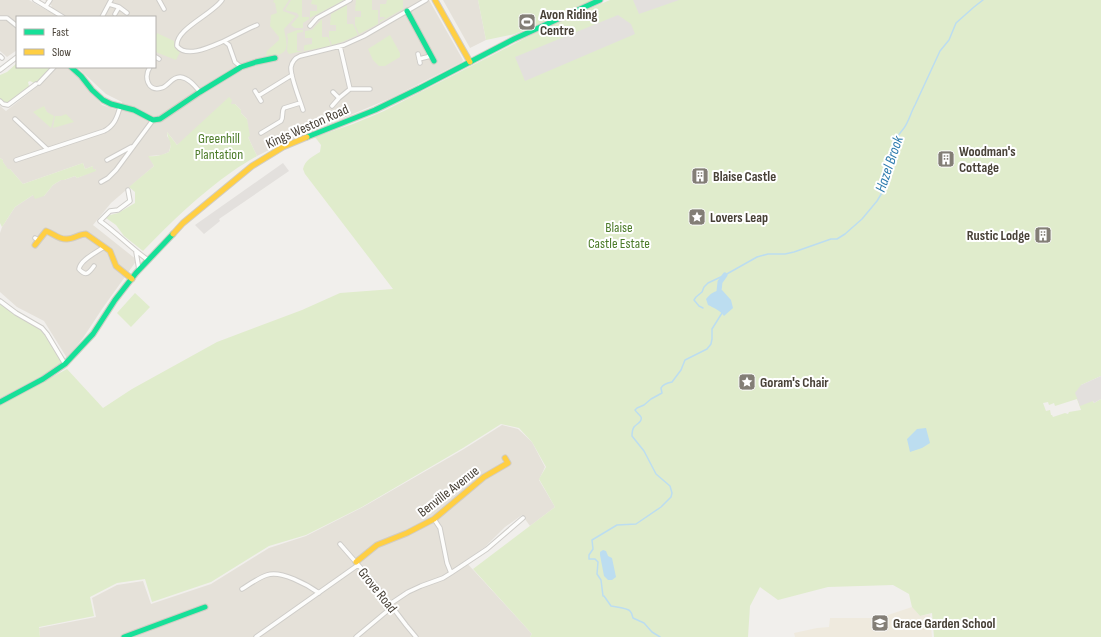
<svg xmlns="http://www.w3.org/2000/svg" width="1101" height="637" viewBox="0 0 1101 637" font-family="'Sofia Sans Condensed',sans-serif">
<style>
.residential{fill:#e5e1d9}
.education{fill:#efeade}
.green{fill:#e0eccc;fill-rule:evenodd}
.parking{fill:#e3e0dd}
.water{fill:#bcddf0}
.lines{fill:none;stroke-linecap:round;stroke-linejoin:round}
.stream{stroke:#bcddf0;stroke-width:1.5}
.canal{stroke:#bcddf0;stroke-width:5}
.street-casing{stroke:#cfcdc9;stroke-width:5.5}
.fast-casing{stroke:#d1ccc3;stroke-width:7}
.slow-casing{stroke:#d1ccc3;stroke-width:7}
.street{stroke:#fdfdfc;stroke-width:3.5}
.fast{stroke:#16e098;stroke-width:5}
.slow{stroke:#ffcf43;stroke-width:5}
.labels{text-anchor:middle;stroke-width:4;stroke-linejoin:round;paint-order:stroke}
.poi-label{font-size:14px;font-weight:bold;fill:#484137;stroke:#fff;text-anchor:start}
.street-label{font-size:14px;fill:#484137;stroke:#fff}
.park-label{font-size:14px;fill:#4c7b29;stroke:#fff}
.water-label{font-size:15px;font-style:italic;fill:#2e7cae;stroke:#fff}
</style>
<rect width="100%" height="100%" fill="#f1efec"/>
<path class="residential" d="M0 0H29L48 11 52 6 45 0H429L463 60 462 62 391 98 279 145 257 156 248 137 247 119 241 113V110L235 104H231L177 145 171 137 167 132V136L170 140 171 144 169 152 162 155 149 156 154 166 111 203 93 225 137 260 102 309 83 338 67 358 44 321 17 307 0 292V233L2 227 15 207 33 195 44 196 53 185 61 180H64L75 176 77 178 96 170 93 169V166L85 169 83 163 23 184 10 169 8 170 3 162V160L0 158V106L6 111 39 85 57 67H68L82 81 102 105 120 111 122 102 106 94 77 67H155V17H17V50L7 57 0 51Z
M443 0H478L486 40 470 48Z
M502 425 518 429 532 442 545 467 539 480 555 507 530 526 522 515 505 527 485 547 465 561 532 634 530 637H40L39 628 96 617 92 598 117 585 143 581 151 604 211 584 269 548 306 536 363 507 464 449Z"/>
<path class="education" d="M912 607 920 616 930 614 932 637H795L794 633 817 628 829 627 830 618H879Z"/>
<path class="green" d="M274 0H289L283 9V11L296 16 284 29C285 36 290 49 282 53 279 56 271 55 266 56L267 51 279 40V37L270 26 271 15 277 13 275 3 273 2Z
M291 0H302V17H309V19L303 23V28H295L291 25 299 16 297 13 285 10Z
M312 0H344L310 18V11H317V5L311 4Z
M356 0H372V10H378V24L359 34 355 25V17H361V11H355Z
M387 0H403V9L380 22V20L384 19 385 17H380V4H386Z
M478 0H594L515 34 486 40Z
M610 0H1101V376L1081 385 1094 403 1101 399V637H934L932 613 920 616 912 607 909 594 893 585 828 587 778 600 760 587 750 606 748 637H530L532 634 473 569 555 507 539 479 546 467 532 442 519 428 501 424 463 448 362 507 306 535 269 546 211 582 152 602 145 579 117 583 90 597 94 616 39 627 40 637H0V405L67 369 103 408 132 389 217 342 302 310 340 293 393 289 305 174 303 169C305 160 312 157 320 152L321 145 315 137 353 124 384 111 549 26ZM1077 399 1081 410 1069 412 1068 414 1065 413 1053 417 1052 415H1051L1050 410 1046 411 1043 403 1048 402 1049 405 1054 403 1055 406Z
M347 5V24H353L358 35 342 42 332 45 329 37V31H336V25H330L331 14Z
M322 19V37H328L331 46 304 51V46L305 45 312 44V38H305V31L312 30Z
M297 30H303V32L297 33V51H303L289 54 287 51 288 39 287 34Z
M157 33 174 41 175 48 180 52 176 60 158 53 155 51V37Z
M390 35 400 53V57L385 66H379L373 60 368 49Z
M17 63V67H52L37 82 34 83 30 81 28 82 29 86 28 89 9 103 6 104 0 99V75L7 72Z
M229 97 232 100 231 104H235L241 110V113L247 119 250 136 248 137 257 156C249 161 240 166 233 171 200 194 171 222 143 251L124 236 116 225 106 218 110 215 118 213 135 203V192L129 187 154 166 148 156C156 157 162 155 169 152 173 141 168 141 167 132L177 145Z
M44 106 47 112 54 116 51 128 33 112Z
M66 114 74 122 53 128 55 116H61Z
M0 158 3 160V162L8 169H10L23 184 83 163 85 169 93 166V169H95L96 171 77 178 75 176 64 180H61L53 185 44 196 35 199 33 195 15 207 2 227 0 223Z
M135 293 150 307 131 327 117 313Z
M0 302 42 330 47 336 62 362 38 378 0 398Z"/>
<path class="parking" d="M633 0H679L639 14Z
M618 15 631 24 635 34 525 81 515 57Z
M283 163 289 171 219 219 220 221 204 234 195 225Z
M1101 376V399L1094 403 1093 401 1080 406 1075 393 1081 385Z"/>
<path class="water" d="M722 290 731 300 733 308 724 316C720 310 714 308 708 305L706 299C711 293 714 291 722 290Z
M926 428 930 443 922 448 910 452 907 439 917 429Z
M603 550 606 551 608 556 612 558 616 577 612 580H608L604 576 600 555V552Z"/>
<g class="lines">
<path class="stream" d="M703 308 699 306 694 300 696 297 702 292 704 287 708 283 725 275 757 257 768 254H785L794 252 831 239H837L845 234 862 219 877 201 883 191 896 139C898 135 901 132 904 128 909 121 911 112 915 105L940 51 949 40 956 23 974 7 983 0
M660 637 652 632 644 623 633 618C632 615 632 613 630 611 628 608 616 607 611 606L604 596H603L601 580 597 574 598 562 595 559H589V555L593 549 592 540 617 525 636 524 661 507 671 497 672 493 670 486 656 474 644 451 632 436C632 433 632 430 634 427 636 424 643 422 641 417 640 415 636 412 635 410L637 408 644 405 651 399 662 393 661 388C663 384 667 383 672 382L681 370 685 360 707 349 711 344 712 339V329L722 313"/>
<path class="canal" d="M719 291 720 282 725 275"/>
<g class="street-casing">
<path id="street" d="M35 0 63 17
M159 0 164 9
M222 0C213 14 175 29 177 46 187 59 212 46 224 41L229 45 235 62 241 67
M109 4 119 7 127 13
M46 6 50 0
M115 14 119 7
M102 17 111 0
M0 18H7L17 26
M310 26 317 18 350 0
M224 41 250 28 257 25
M340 46 350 89
M418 54 420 63
M0 56 2 58
M155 58 156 57 159 59
M419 59 431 56
M150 67C144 76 147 92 161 88 168 87 171 77 180 77 189 78 195 86 200 92
M0 70 17 57
M39 83 54 67
M255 91 261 101
M333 92 339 98
M258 96 292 75
M0 101 3 104 8 105 36 84
M332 106 339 98 350 89H370
M303 110C300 100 290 76 291 67 292 62 295 58 300 56L344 45 364 36 426 0
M15 119 47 149
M261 133 281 121C284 117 281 112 284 108L300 103
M16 160 104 131C114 126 117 118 120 107
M107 160 131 147
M101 182 108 178 116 170 153 120
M128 190 130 201 118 210 110 211 100 221C117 233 131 248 148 260
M35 238 38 240
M136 252 139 270
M94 266C89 273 86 277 79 269 80 260 97 252 104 247
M0 301 16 313 42 328 47 334 65 364
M434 519 440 528 447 563 451 573
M340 544 374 583 406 625 416 637
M242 589C250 584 258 578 267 575 281 570 308 585 319 593
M390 604 408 592 421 586 443 578 451 573 487 549 523 518
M256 637 358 565
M356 637 392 607"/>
</g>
<g class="fast-casing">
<path id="fast" d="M407 11 434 61
M71 67 81 76 92 90 103 100 111 104 134 110 153 120 160 119 200 92 241 67 256 62 275 58
M307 137 375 110 420 88 514 39 600 0
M0 402 43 379 65 364 93 334 115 300 136 273 173 234
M124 637 205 607"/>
</g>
<g class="slow-casing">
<path id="slow" d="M435 0 470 62
M173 234 183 223 252 166 283 147 307 137
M35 245 46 231C53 233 59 240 67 239 74 239 79 234 86 234L110 251 116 266 132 279
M356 562 377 545 407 533 434 519 484 477 508 463 505 458"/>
</g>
<use href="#street" class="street"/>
<use href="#fast" class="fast"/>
<use href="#slow" class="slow"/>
</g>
<defs>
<g id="stadium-square" transform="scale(0.9)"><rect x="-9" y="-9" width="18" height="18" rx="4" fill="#837e76" stroke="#fff"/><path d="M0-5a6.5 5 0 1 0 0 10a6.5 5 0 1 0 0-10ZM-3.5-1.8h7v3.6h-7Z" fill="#fff"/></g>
<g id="building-square" transform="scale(0.9)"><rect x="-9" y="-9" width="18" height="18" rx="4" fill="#837e76" stroke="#fff"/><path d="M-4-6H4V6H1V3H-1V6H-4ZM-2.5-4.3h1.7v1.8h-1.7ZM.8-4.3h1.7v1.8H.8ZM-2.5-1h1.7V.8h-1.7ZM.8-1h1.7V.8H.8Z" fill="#fff"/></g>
<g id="sight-square" transform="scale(0.9)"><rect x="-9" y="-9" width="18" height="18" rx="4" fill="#837e76" stroke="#fff"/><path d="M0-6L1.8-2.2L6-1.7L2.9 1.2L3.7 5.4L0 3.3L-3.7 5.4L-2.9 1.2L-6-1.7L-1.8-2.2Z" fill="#fff"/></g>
<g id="school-square" transform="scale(0.9)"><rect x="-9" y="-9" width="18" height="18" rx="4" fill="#837e76" stroke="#fff"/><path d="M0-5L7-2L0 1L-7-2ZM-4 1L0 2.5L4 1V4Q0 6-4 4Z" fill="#fff"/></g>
</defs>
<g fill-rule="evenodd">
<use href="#stadium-square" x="527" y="22"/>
<use href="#building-square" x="946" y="159"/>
<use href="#building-square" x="700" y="176"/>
<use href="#sight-square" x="697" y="217"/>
<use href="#building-square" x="1043" y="235"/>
<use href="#sight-square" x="747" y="382"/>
<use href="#school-square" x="880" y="623"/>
</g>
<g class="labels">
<g class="poi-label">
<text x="540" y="19">Avon Riding<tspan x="540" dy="16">Centre</tspan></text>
<text x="959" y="156">Woodman's<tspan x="959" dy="16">Cottage</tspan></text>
<text x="713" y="181">Blaise Castle</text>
<text x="710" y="222">Lovers Leap</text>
<text x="1030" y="240" text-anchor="end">Rustic Lodge</text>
<text x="760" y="387">Goram's Chair</text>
<text x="893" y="628">Grace Garden School</text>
</g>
<g class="street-label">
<text transform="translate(307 126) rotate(-24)" y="5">Kings Weston Road</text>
<text transform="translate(448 491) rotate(-38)" y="5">Benville Avenue</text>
<text transform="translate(378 590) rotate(51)" y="5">Grove Road</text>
</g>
<g class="park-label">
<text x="219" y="143">Greenhill<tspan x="219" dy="16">Plantation</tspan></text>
<text x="619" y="232">Blaise<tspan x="619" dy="16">Castle Estate</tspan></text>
</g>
<g class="water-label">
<text transform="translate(889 164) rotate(-71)" y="5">Hazel Brook</text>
</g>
</g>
<rect x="16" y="16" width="140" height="52" fill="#ffffff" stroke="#b6b3af"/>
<rect x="24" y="29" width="20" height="6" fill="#16e098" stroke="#b6b3af"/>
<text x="52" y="36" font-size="12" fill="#484137">Fast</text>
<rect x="24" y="49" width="20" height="6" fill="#ffcf43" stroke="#b6b3af"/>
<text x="52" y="56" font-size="12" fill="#484137">Slow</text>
</svg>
